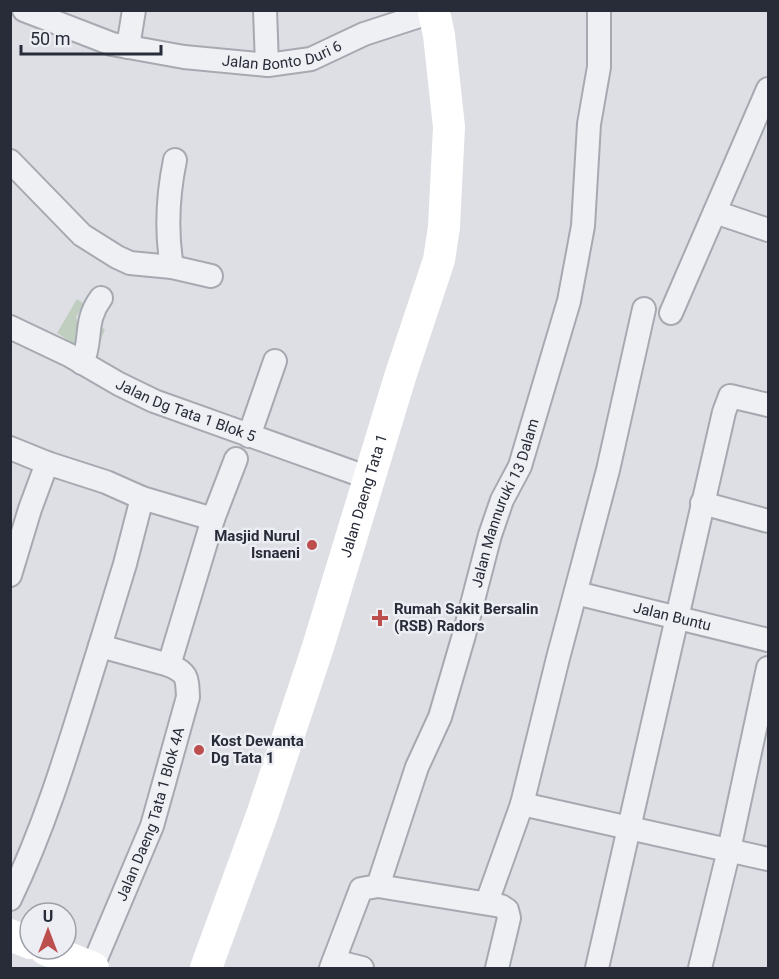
<svg xmlns="http://www.w3.org/2000/svg" width="779" height="979" viewBox="0 0 779 979" font-family="Roboto,sans-serif">
<style>
.green{fill:#c0cebf}
.lines{fill:none;stroke-linecap:round;stroke-linejoin:round}
.street-casing{stroke:#a7a9b1;stroke-width:26}
.street{stroke:#eff0f4;stroke-width:22}
.secondary{stroke:#fff;stroke-width:32}
.poi-dot{fill:#bd4e4e;stroke:#eceef3;stroke-width:2}
.labels{text-anchor:middle;stroke-width:5;stroke-linejoin:round;paint-order:stroke}
.street-label{font-size:15px;fill:#282c39;stroke:#eceef3}
.poi-label{font-size:15px;font-weight:bold;fill:#282c39;stroke:#eceef3;text-anchor:start}
</style>
<rect width="100%" height="100%" fill="#dddfe5"/>
<path class="green" d="M77 299 84 304 76 317 80 330 100 325 105 330 100 341 89 354 57 333Z"/>
<g class="lines">
<g class="street-casing">
<g id="street">
<path id="s1" d="M24 10 112 44 184 57 268 65 311 59 364 34 438 10"/>
<path d="M265 10 267 65"/>
<path d="M128 47 134 10"/>
<path d="M10 161 82 235 117 257 130 263 172 267 211 276"/>
<path d="M715 212 768 230"/>
<path d="M172 267C166 232 168 194 175 160"/>
<path d="M671 313 768 89"/>
<path id="s2" d="M10 327 69 355 119 384 154 401 369 478"/>
<path d="M82 363C93 340 83 322 101 298"/>
<path d="M249 436 275 361"/>
<path d="M10 448 47 463 106 482 142 498"/>
<path d="M702 503 768 521"/>
<path d="M10 575 30 509 47 463"/>
<path id="s3" d="M576 593 768 640"/>
<path d="M100 646 125 564 142 498 213 519"/>
<path d="M522 804 768 859"/>
<path d="M378 886 501 906 507 910 509 918 497 968"/>
<path d="M10 899C49 818 73 732 100 646L169 665 213 519 236 459"/>
<path d="M487 902 522 804 558 658 608 470 644 309"/>
<path d="M334 961 362 968"/>
<path id="s4" d="M92 968 152 826 188 697C187 678 188 673 169 665"/>
<path id="s5" d="M331 968 361 889 378 886 417 767 440 717 464 635 490 535 502 500 520 466 569 301 583 226 589 124 599 67V10"/>
<path d="M597 968 724 412 730 396 768 405"/>
<path d="M700 968 729 850 768 668"/>
</g>
</g>
<use href="#street" class="street"/>
<g class="secondary">
<path d="M10 935 30 943"/>
<path d="M45 949 93 968"/>
<path id="s6" d="M206 968 262 815 318 647 400 377 439 260 444 227 449 127 439 35 434 12"/>
</g>
</g>
<g class="poi-dot">
<circle cx="312" cy="545" r="6"/>
<path d="M377 609h6v6h6v6h-6v6h-6v-6h-6v-6h6z"/>
<circle cx="199" cy="750" r="6"/>
</g>
<g class="labels">
<g class="street-label">
<text dy="5" stroke="none"><textPath href="#s1" startOffset="267">Jalan Bonto Duri 6</textPath></text>
<text dy="5" stroke="none"><textPath href="#s2" startOffset="195">Jalan Dg Tata 1 Blok 5</textPath></text>
<text dy="5" stroke="none"><textPath href="#s6" startOffset="498">Jalan Daeng Tata 1</textPath></text>
<text dy="5" stroke="none"><textPath href="#s5" startOffset="506">Jalan Mannuruki 13 Dalam</textPath></text>
<text dy="5" stroke="none"><textPath href="#s3" startOffset="99">Jalan Buntu</textPath></text>
<text dy="5" stroke="none"><textPath href="#s4" startOffset="165">Jalan Daeng Tata 1 Blok 4A</textPath></text>
</g>
<g class="poi-label">
<text x="300" y="541" text-anchor="end">Masjid Nurul<tspan x="300" dy="17">Isnaeni</tspan></text>
<text x="394" y="614">Rumah Sakit Bersalin<tspan x="394" dy="17">(RSB) Radors</tspan></text>
<text x="211" y="746">Kost Dewanta<tspan x="211" dy="17">Dg Tata 1</tspan></text>
</g>
</g>
<rect width="779" height="979" fill="none" stroke="#282c39" stroke-width="24"/>
<g transform="translate(48 931)"><circle r="28" fill="#eceef3" stroke="#9ea0a9" stroke-width="1.5"/>
<path d="M0-4.5L10 22L0 15L-10 22Z" fill="#bd4e4e"/>
<text y="-9" font-size="16" font-weight="bold" text-anchor="middle" fill="#282c39">U</text>
</g>
<path d="M21 45v9h140v-9" fill="none" stroke="#282c39" stroke-width="3"/>
<text x="30" y="45" font-size="18" fill="#282c39" stroke="#eceef3" stroke-width="4.5" paint-order="stroke">50 m</text>
</svg>
